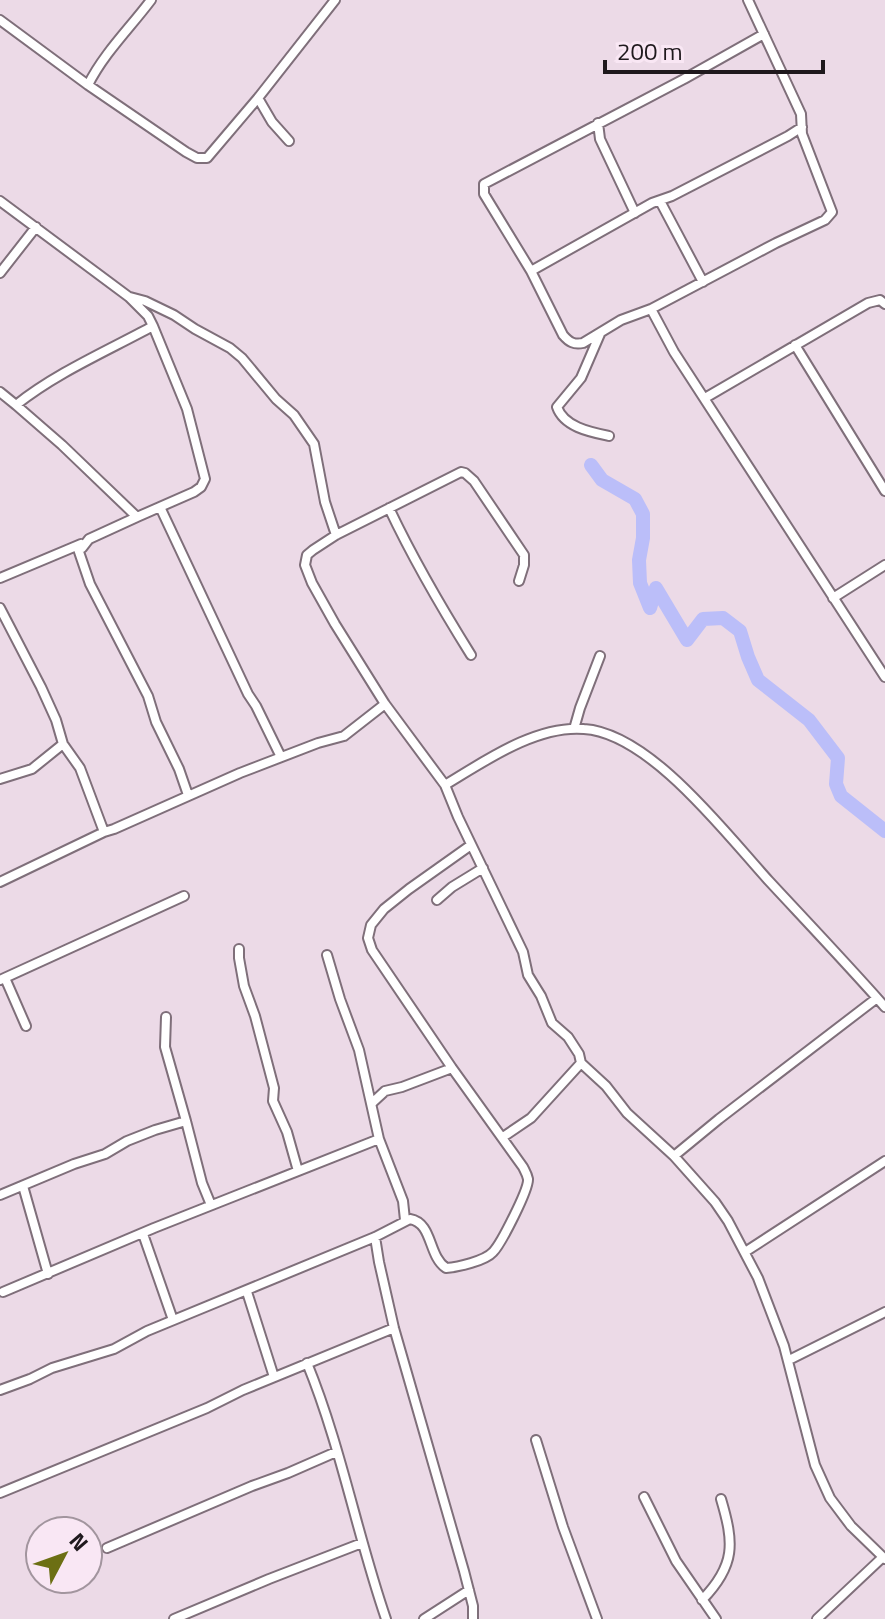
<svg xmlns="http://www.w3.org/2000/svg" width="885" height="1619" viewBox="0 0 885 1619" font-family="'Titillium Web',sans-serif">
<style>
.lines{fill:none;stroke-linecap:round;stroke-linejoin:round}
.river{stroke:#bbbef9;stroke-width:14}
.street-casing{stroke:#7f6f7a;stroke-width:12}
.street{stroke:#fff;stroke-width:8}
</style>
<rect width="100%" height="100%" fill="#ecdae7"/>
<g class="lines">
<path class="river" d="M591 465 602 480 635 499 643 514V538L639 560 640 583 650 608 656 588 687 640 703 619 723 618 740 631 748 657 758 680 809 720 838 758 836 784 841 796 885 831"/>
<g class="street-casing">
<path id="street" d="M748 0 801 114 802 134 832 212 825 220 776 243 651 309 621 320 583 343C574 345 569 342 563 335L531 271 484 194V184L684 79 764 34
M0 20 88 85C104 53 130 28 151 0
M88 85 186 152 197 158H207L258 98 335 0
M258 98 272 122 289 141
M598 123 600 139 635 213
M0 201 129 297 148 316 153 326C107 351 56 373 16 405L62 445 137 517 89 539 82 548 77 546 90 584 148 696 156 722 179 769 188 795
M660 201 703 282
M531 271 652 203 672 196 788 136 802 127
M0 273 36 227
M130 297 145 301 174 315 195 329 230 348 242 358 276 399 294 415 314 444 325 502 336 535
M651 309 674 352 885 677
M600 334 581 378 557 407C564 427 590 432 609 436
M795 345 885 491
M0 392 16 405
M705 398 868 303 880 300 885 304
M160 507 248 694 256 706 281 757
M389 508C413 559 441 607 471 655
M137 517 194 492 201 487 205 479 187 409 153 326
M0 578 81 544
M519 581 524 565V555L474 481 465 473 461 472 336 535 313 550 307 555 305 565 312 583 335 624 385 704 445 785 458 817 523 952 528 975 541 996 552 1023 568 1037 579 1054 581 1063 606 1086 627 1113 674 1156 715 1202 728 1221 758 1278 784 1346 815 1465 830 1498 851 1526 885 1559
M833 598 885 565
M0 608 41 687 56 720 63 744 80 768 104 832
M574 729 580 708 600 656
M0 779 32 769 63 744
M445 785C485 761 536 725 584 729 650 733 727 835 769 881 808 923 847 964 885 1007
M0 882 104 832 114 829 240 773 318 743 344 736 385 704
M437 900 452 887 483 868
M239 949V958L244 986 255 1016 274 1088 273 1101 287 1132 298 1171
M327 955 340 999 359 1050 379 1139 403 1201 405 1220
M5 978 26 1026
M0 980 184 896
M166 1017 165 1047 186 1121
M372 1103 385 1091 402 1087 452 1068
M503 1137 531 1118 581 1063
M674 1156 719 1119 877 998
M23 1186 48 1274
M0 1195 74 1164 105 1154 127 1141 155 1130 186 1121 202 1183 211 1205
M143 1234 173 1320
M375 1237 379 1262 394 1328 464 1571 473 1606V1619
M745 1252 885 1161
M3 1292 154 1228 379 1139
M247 1292 274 1377
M789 1360 885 1312
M307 1363C341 1446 357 1535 386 1619
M0 1390 30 1379 52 1368 114 1349 147 1331 375 1237 410 1219C433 1223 428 1256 446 1268 458 1267 485 1261 493 1252 501 1244 529 1189 528 1179 527 1174 525 1171 523 1167L452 1068 372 950 368 938 371 925 384 909 409 889 471 845
M536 1440 563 1527 597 1619
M0 1493 207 1408 243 1390 394 1328
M644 1497 676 1561 716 1619
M107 1548 252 1486 288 1473 336 1452
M702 1600C736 1565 734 1543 721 1499
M174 1619 269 1579 362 1543
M424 1619 469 1590
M817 1619 883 1557"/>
</g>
<use href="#street" class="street"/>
</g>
<g transform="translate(64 1555) rotate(49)"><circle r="38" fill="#f9e7f4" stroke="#a2959e" stroke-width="2"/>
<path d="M0-6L14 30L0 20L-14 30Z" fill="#6c6f13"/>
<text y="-12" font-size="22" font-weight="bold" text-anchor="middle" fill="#1f191d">N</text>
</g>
<path d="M605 60v12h218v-12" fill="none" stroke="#1f191d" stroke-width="4"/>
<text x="617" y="60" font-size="24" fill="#1f191d" stroke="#f9e7f4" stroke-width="6" paint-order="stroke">200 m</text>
</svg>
